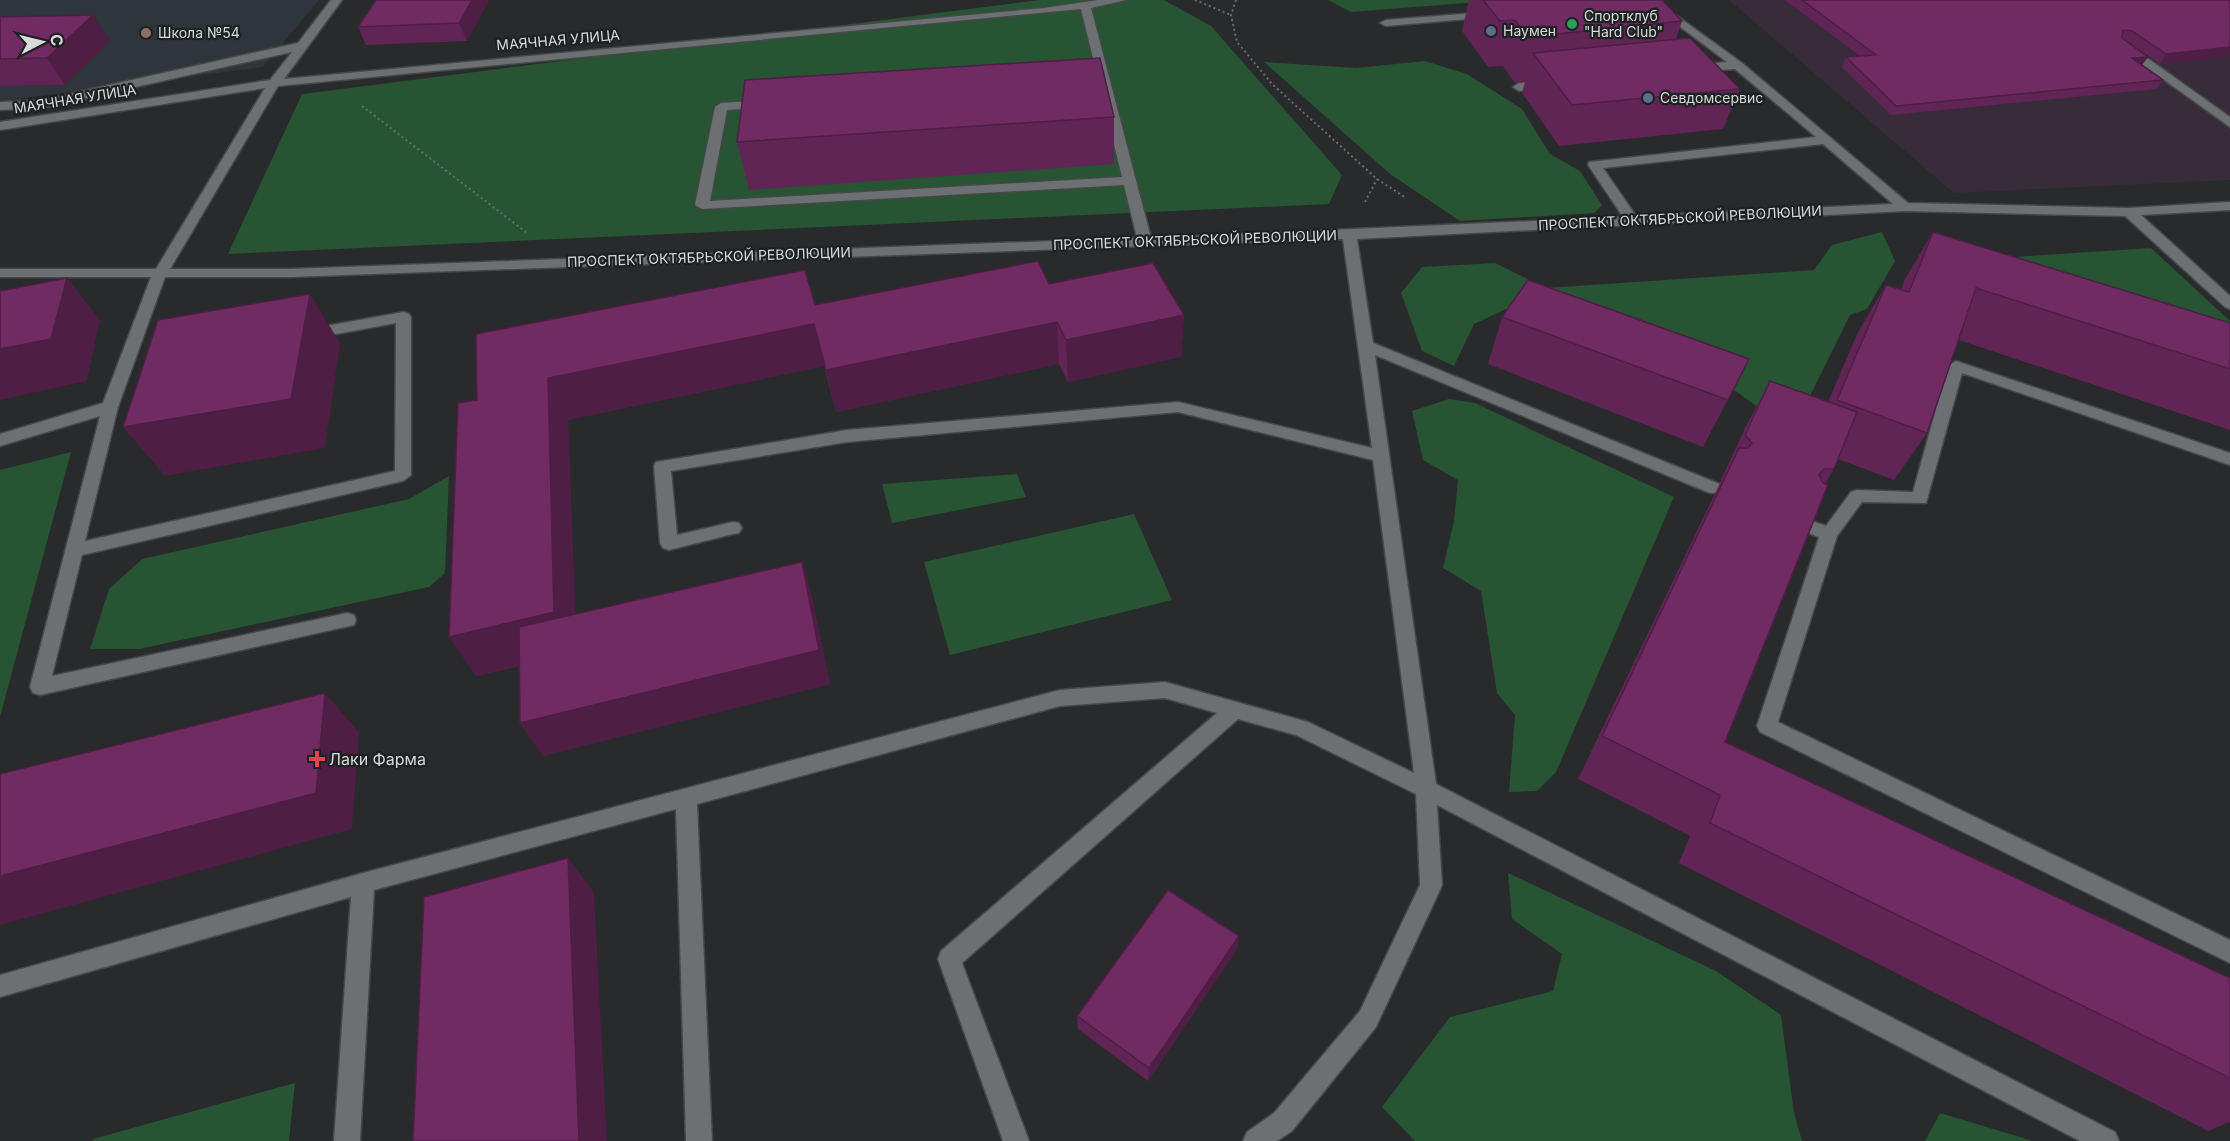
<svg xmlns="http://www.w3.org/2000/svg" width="2230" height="1141" viewBox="0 0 2230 1141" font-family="Inter,sans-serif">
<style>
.industrial{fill:#392c3a}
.built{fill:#2e353b}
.green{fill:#275433}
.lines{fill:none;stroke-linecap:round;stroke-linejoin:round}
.minor-casing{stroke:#454748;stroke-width:3}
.path{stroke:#6c6e70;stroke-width:2;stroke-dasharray:2 3;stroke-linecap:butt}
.minor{fill:#6d7072;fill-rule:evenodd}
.wall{fill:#602555}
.shaded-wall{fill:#4e1e45}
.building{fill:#702b63;stroke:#4e1e45;stroke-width:1.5}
.leisure-dot{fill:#2e9e5b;stroke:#1e2122;stroke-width:2}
.service-dot{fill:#5c6f8a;stroke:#1e2122;stroke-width:2}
.education-dot{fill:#8d6e63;stroke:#1e2122;stroke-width:2}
.health-dot{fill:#e0444e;stroke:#1e2122;stroke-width:2}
.labels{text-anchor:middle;stroke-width:4.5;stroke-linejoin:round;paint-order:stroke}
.far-poi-label{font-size:14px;fill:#d8dadb;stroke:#1e2122;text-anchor:start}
.far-street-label{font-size:14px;fill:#d8dadb;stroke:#1e2122}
.poi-label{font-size:16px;fill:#d8dadb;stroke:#1e2122;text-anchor:start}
</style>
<rect width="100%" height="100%" fill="#282a2c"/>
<path class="industrial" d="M1729 0H2230V180L1954 193Z"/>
<path class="built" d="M0 0H319L263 67 0 101Z"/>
<path class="green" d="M1040 0H1164L1211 26 1342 175 1329 204 228 254 302 94Z
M1328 0H1504L1351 12Z
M1425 61 1467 74 1522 109 1550 154 1580 171 1602 205 1594 213 1460 221 1390 174 1264 62 1356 68Z
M1882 232 1895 261 1867 309 1850 315 1806 404 1785 427 1737 392 1623 354 1515 305 1474 324 1454 366 1422 351 1401 293 1422 267 1495 263 1546 288 1814 270 1832 245Z
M2151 248 2230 321V370L1924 263Z
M1449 399 1475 403 1674 497 1556 772 1537 791 1509 792 1515 715 1497 693 1481 591 1443 568 1454 521 1458 480 1423 460 1412 411Z
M71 452 0 717V470Z
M1017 474 1026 497 892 523 882 484Z
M449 476 445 573 429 587 139 649H90L109 589 142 559 409 499Z
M1134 514 1172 600 950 655 924 562Z
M1508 873 1716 971 1781 1015 1794 1113 1802 1141H1415L1382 1107 1450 1017 1553 991 1562 954 1512 919Z
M295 1083 289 1141H93V1139Z
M1940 1113 2033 1141H1925Z"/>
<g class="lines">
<g class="minor-casing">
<path id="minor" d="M331 0H342L284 79 1044 8 1098 0H1126L1091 8 1151 238 1623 217 1588 165 1589 162 1816 137 1735 69 1691 72 1689 69 1695 65 1727 62 1658 10 1656 8 1662 5 1742 63 1908 203 2129 208 2230 202V210L2141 215 2230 296V309L2225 307 2125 216 1905 211 1357 239 1373 343 1722 485 1724 489 1722 493H1710L1375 355 1436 784 2115 1132 2119 1141H2080L1437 805 1442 885 1439 892 1376 1027 1292 1131 1277 1141H1243L1247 1132 1274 1113 1360 1011 1420 885 1416 794 1296 735 1238 719 962 963 1029 1141H1003L938 959 941 951 1217 713 1165 698 1060 706 697 804 712 1141H686L676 809 374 890 360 1141H334L351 897 0 997V975L363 873 1060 690 1165 682 1308 722 1414 773 1373 460 1178 412 847 442 671 471 677 535 733 522 739 523 742 528 739 533 733 534 669 550 663 548 660 543 654 466 656 462 847 430 1178 402 1372 448 1343 239 290 277H165L118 407 85 541 395 471 396 323 309 339 304 337 301 334 309 329 404 312 409 314 411 317V475L403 481 82 555 52 676 347 613 354 615 356 620 354 625 40 695 33 693 30 687 100 416 0 446V434L103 403 151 277H0V269H156L265 88 0 130V122L270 80 292 52 42 108 0 110V102L42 100 298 43ZM1081 9 1122 177 710 201 727 110 770 107V101L766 100 721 103 715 107 695 205 702 209 1124 185 1137 238 290 269H170L278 86ZM1823 144 1893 204 1636 216 1603 168Z
M1487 12 1491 13V17L1386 26 1380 23 1386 20Z
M2121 45H2129L2230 117V127L2121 49Z
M1549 80 1553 81V87L1519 91 1513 87 1519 83Z
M1956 361 2230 453V465L1962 373 1926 503 1862 502 1837 536 1778 722 2230 940V963L1760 732 1757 726 1819 537 1795 528 1792 523 1795 518 1801 517 1826 526 1851 492 1857 490 1913 492 1948 366Z"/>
</g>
<path class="path" d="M1195 0 1231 15
M1236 0 1231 15 1237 42 1272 84 1377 179 1406 198
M362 106 527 233
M1365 202 1377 179"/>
<use href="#minor" class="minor"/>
</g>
<path class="wall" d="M376 0H489L467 41 366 45 358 27Z
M1469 0H1662L1682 21 1676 39 1740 89 1723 129 1559 146 1522 93 1525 82 1515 83 1503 66 1488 67 1462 31Z
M1785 0H2230V56L2160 64 2126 40H2124L2148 57 2142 65 2163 80 2157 89 1891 115 1842 67 1846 57 1860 56Z
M0 17 110 41 65 85 0 86Z
M1114 117V164L749 190 737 142Z
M1933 232 2230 323V430L1959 340 1927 433 1894 480 1838 459 1834 469 1825 484 1725 742 2230 978V1122L2208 1131 1679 863 1690 836 1578 779 1720 483V482L1745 428 1770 381 1828 402 1858 332 1886 285 1901 290 1905 279Z
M815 305 1184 315 1181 357 1068 382 1059 364 836 412 824 366 568 420 575 614 802 562 812 597 830 684 543 756 520 723V666L476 676 477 400Z
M1502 317 1749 359 1703 447 1488 364Z
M1239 936 1236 951 1148 1081 1078 1029 1077 1016Z"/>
<path class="shaded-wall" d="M472 0H489L467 41 459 23Z
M93 15 110 41 65 85 47 58Z
M2230 47V56L2160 64 2166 54Z
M2148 57 2141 66 2132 58Z
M67 278 100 320 87 381 0 400V349Z
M310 294 340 343 325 448 165 476 123 427Z
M1184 315 1181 357 1068 382 1066 340Z
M1057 322 1059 364 836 412 826 370Z
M814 324 824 366 568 420 577 652 476 676 449 637 548 378Z
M802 562 812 597 830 684 543 756 520 723Z
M325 693 359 732 352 829 0 925V876Z
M568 858 594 892 607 1141H579Z
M1239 936 1236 951 1148 1081 1149 1068Z"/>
<path class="building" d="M376 0H472L459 23 358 27Z
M1483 0H1662L1682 21 1527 37 1515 20 1500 21Z
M1802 0H2230V47L2166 54 2132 31 2123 30 2122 38 2148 57 2132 58 2163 80 1896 106 1846 57 1876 55Z
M93 15 47 58 0 59V17Z
M1690 38 1740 89 1572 105 1533 53Z
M1100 58 1114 117 737 142 745 80Z
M1933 232 2230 323V369L1976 288 1927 433 1837 400 1886 285 1909 292Z
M1038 261 1049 284 1153 263 1184 315 1066 340 1057 322 826 370 814 324 548 378 554 612 449 637 458 403 477 400 476 334 805 270 815 305Z
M67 278 51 339 0 349V291Z
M1528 280 1749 359 1728 400 1502 317Z
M310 294 291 399 123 427 158 320Z
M1770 381 1857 412 1834 469H1824L1819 475 1823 483 1828 485 1725 742 2230 978V1078L1710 823 1720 795 1602 736 1739 448H1748L1752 443 1745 435Z
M802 562 819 650 520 723 519 627Z
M325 693 316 793 0 876V774Z
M568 858 579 1141H413L424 897Z
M1168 890 1239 936 1149 1068 1077 1016Z"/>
<circle class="leisure-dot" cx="1572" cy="24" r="6"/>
<g class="service-dot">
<circle cx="1491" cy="31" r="6"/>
<circle cx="1648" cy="98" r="6"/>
</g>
<circle class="education-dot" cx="146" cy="33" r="6"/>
<path class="health-dot" d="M314 750h6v6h6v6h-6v6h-6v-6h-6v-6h6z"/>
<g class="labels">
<g class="far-poi-label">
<text x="1584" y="21">Спортклуб<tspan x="1584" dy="16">"Hard Club"</tspan></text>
<text x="1503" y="36">Наумен</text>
<text x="158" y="38">Школа №54</text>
<text x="1660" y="103">Севдомсервис</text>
</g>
<g class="far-street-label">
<text transform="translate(558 40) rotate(-5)" y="5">МАЯЧНАЯ УЛИЦА</text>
<text transform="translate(75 99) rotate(-9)" y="5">МАЯЧНАЯ УЛИЦА</text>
<text transform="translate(1680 218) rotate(-3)" y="5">ПРОСПЕКТ ОКТЯБРЬСКОЙ РЕВОЛЮЦИИ</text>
<text transform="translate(1195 240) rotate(-2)" y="5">ПРОСПЕКТ ОКТЯБРЬСКОЙ РЕВОЛЮЦИИ</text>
<text transform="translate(709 257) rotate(-2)" y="5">ПРОСПЕКТ ОКТЯБРЬСКОЙ РЕВОЛЮЦИИ</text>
</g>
<g class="poi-label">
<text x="329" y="765">Лаки Фарма</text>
</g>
</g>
<g transform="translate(42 42) rotate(83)" stroke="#1e2122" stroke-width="4.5" paint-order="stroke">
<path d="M0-4.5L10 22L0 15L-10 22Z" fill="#d8dadb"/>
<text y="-9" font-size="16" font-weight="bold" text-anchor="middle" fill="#d8dadb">С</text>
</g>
</svg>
